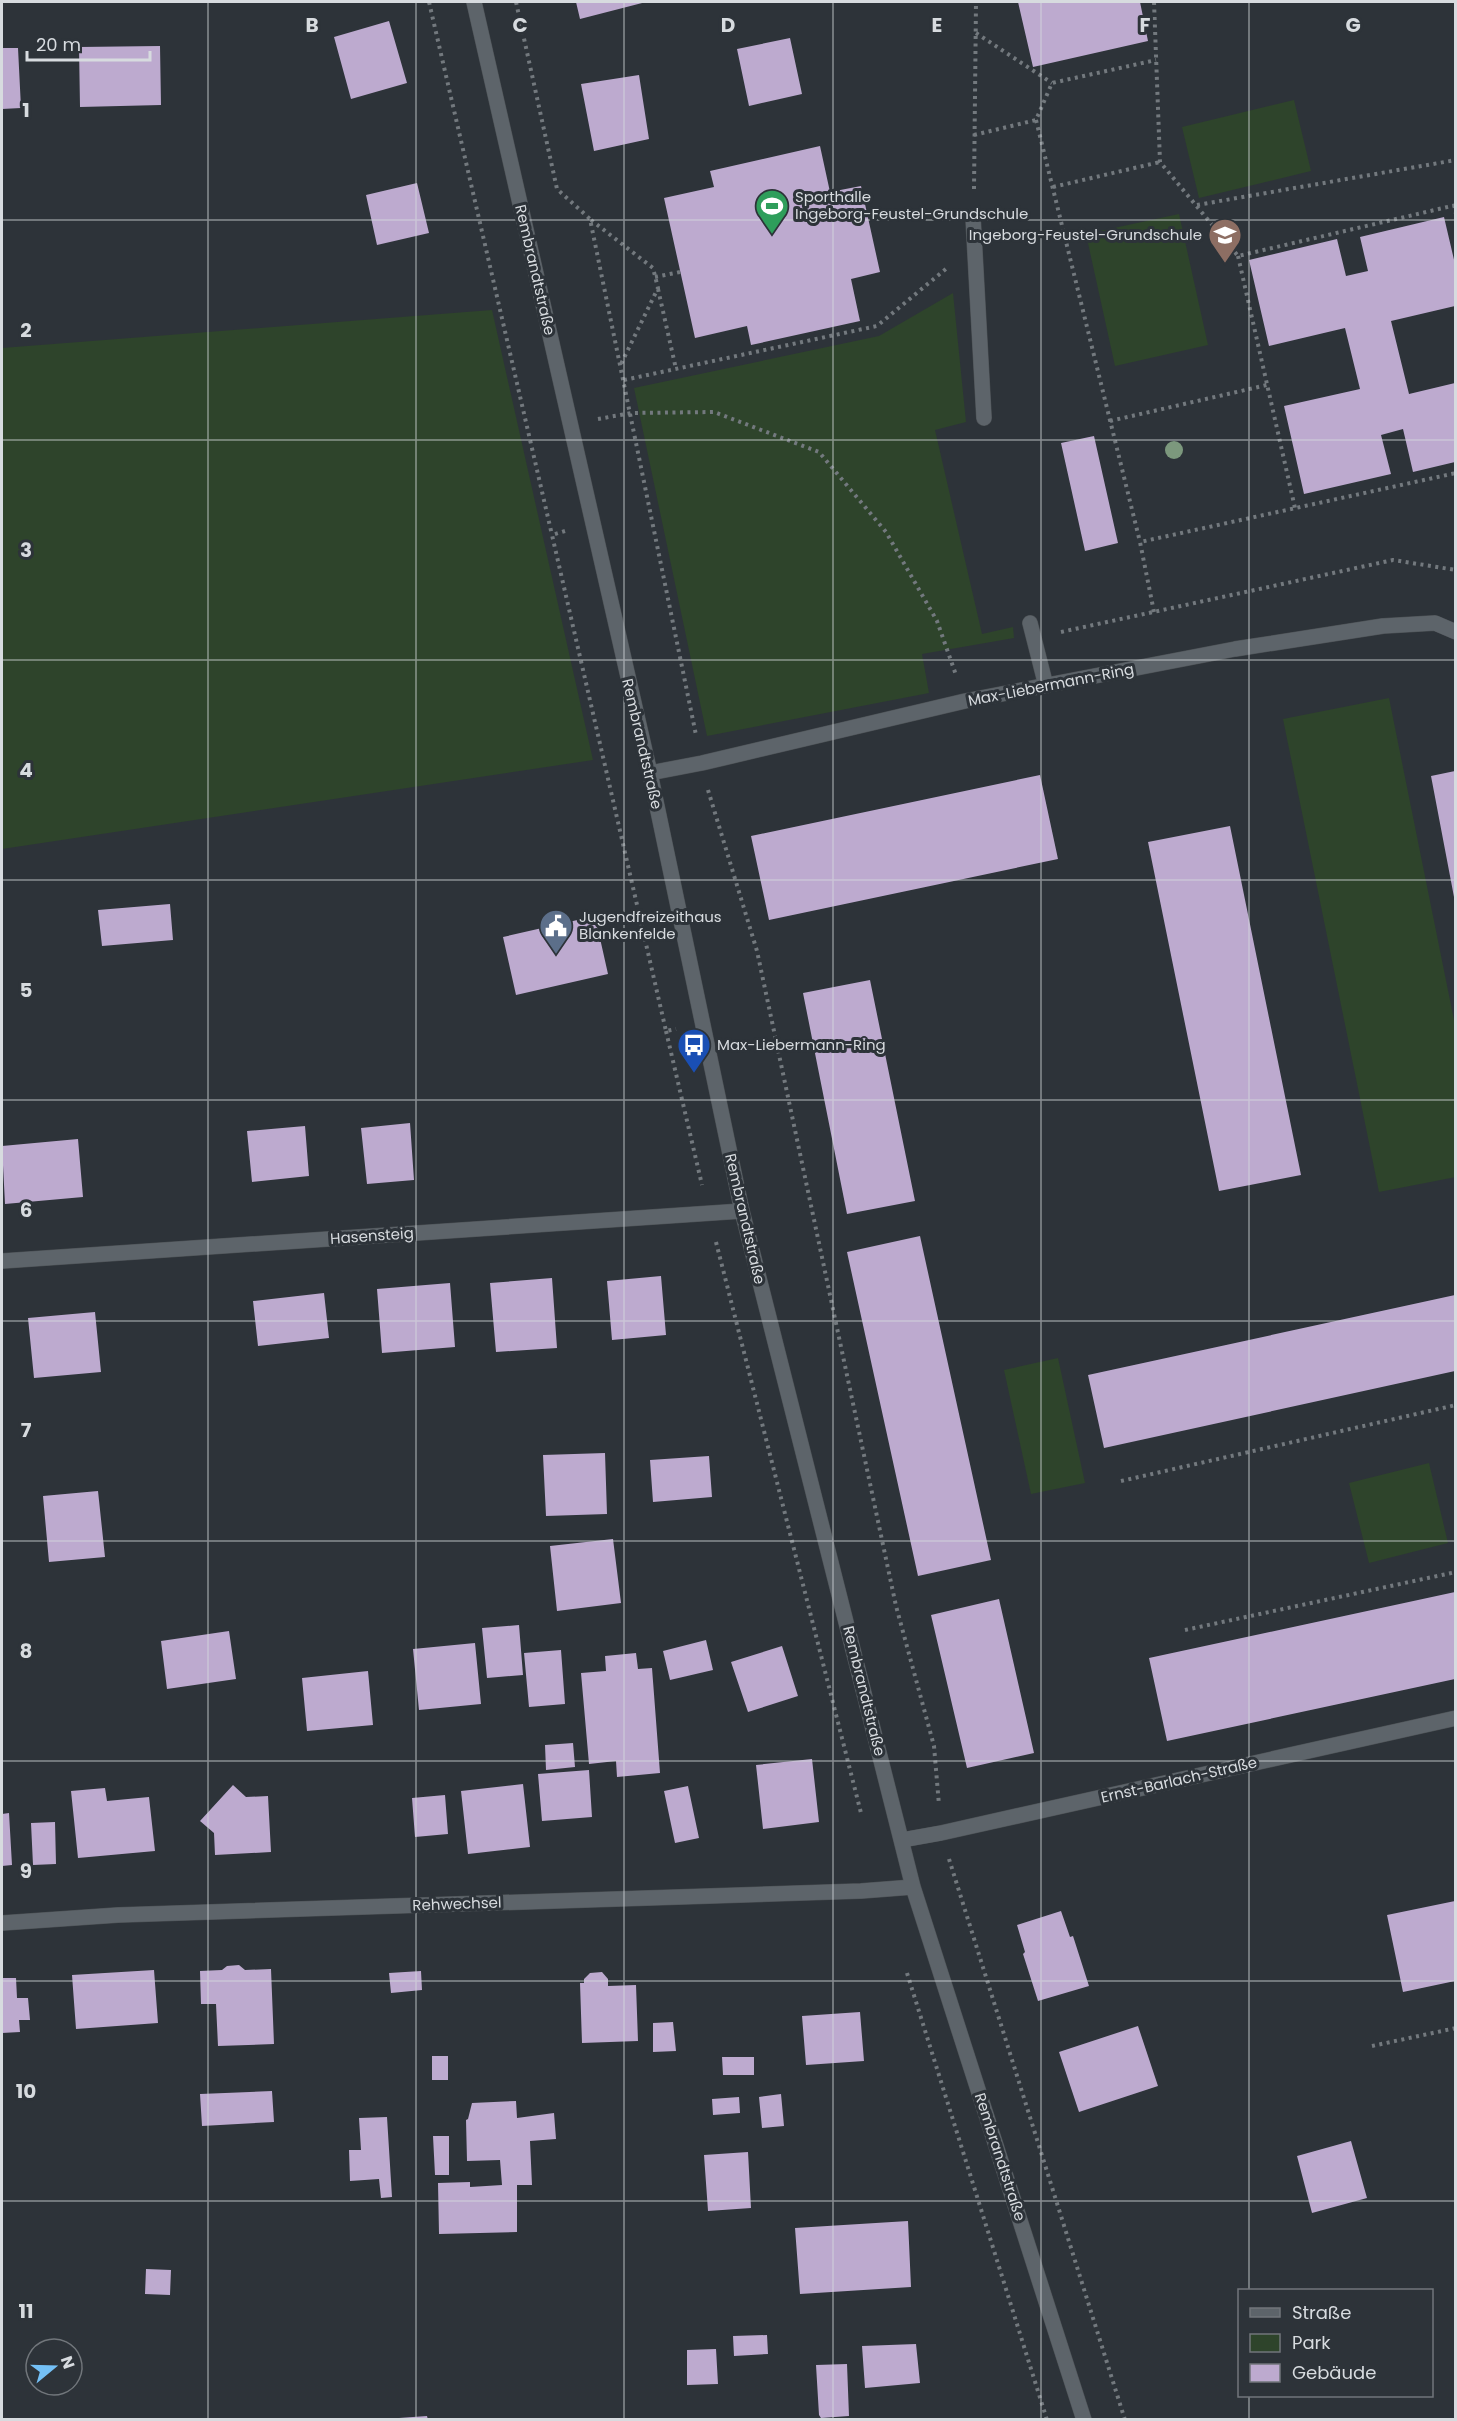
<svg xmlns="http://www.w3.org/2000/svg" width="1457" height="2421" viewBox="0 0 1457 2421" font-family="Poppins,sans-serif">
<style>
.green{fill:#2e442b}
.building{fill:#bdaacf}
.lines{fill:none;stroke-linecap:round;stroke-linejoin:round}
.minor-casing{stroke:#4c5155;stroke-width:16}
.path{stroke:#73797e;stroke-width:4;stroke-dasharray:3 4.5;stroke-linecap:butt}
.minor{stroke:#5d646a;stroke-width:15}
.tree{fill:#7c987d}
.grid{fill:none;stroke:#d7dbdf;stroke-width:1.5;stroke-opacity:0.55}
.labels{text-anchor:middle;stroke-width:6;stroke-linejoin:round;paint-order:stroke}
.poi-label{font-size:15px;fill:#d7dbdf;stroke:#2d3339;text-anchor:start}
.street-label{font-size:15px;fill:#d7dbdf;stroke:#2d3339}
.grid-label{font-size:20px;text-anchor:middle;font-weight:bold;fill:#d7dbdf;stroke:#2d3339;stroke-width:6;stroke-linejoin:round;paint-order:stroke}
</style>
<rect width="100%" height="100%" fill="#2d3339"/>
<path class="green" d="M1294 100 1311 171 1199 198 1182 127Z
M1179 214 1208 345 1115 366 1086 234Z
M953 293 966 422 935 430 982 634 1013 627 1014 638 922 654 929 693 707 736 634 388 879 336Z
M492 310 593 760 2 849V348Z
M1389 698 1455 1025 1456 1177 1379 1192 1283 719Z
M1058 1358 1085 1483 1031 1494 1004 1370Z
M1429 1463 1448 1543 1369 1563 1349 1483Z"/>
<path class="building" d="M576 2H646L580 19Z
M1018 2H1140L1148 41 1033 67Z
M389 21 407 83 351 99 334 37Z
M790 38 802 94 749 106 737 49Z
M160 46 161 105 80 107 79 47Z
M2 48H18L21 108 2 109Z
M639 75 649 139 594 151 581 84Z
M820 146 830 192 861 186 880 272 851 279 860 321 751 345 747 326 695 338 664 198 714 187 710 171Z
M417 183 429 233 377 245 366 195Z
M1444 217 1455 264V306L1391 321 1409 394 1455 383V462L1413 472 1403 429 1381 435 1391 474 1304 494 1284 406 1360 389 1345 328 1269 346 1249 260 1337 239 1346 276 1368 271 1360 237Z
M1094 436 1118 543 1085 551 1061 443Z
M1455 771V897H1454L1431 776Z
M1040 775 1058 859 769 920 751 836Z
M1230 826 1301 1175 1219 1191 1148 842Z
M170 904 173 940 102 946 98 910Z
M595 916 608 974 516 995 503 937Z
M870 980 915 1201 847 1214 803 993Z
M410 1123 414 1180 367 1184 361 1128Z
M305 1126 309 1176 252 1182 247 1131Z
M78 1139 83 1197 5 1204 2 1146Z
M920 1236 991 1560 918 1576 847 1252Z
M661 1276 666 1335 612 1340 607 1281Z
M552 1278 557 1348 496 1352 490 1283Z
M450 1283 455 1347 382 1353 377 1289Z
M324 1293 329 1338 258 1346 253 1301Z
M1455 1295V1371L1104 1448 1088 1375Z
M95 1312 101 1372 34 1378 28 1318Z
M605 1453 607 1514 546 1516 543 1455Z
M709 1456 712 1497 653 1502 650 1460Z
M98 1491 105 1557 49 1562 43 1496Z
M613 1539 621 1603 557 1611 550 1546Z
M1455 1592V1679L1167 1741 1149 1658Z
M999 1599 1034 1753 967 1768 931 1615Z
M519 1625 523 1675 487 1678 482 1628Z
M229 1631 236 1679 167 1689 161 1641Z
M706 1640 713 1670 670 1680 663 1651Z
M475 1643 481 1704 419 1710 413 1649Z
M782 1646 798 1696 748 1712 731 1662Z
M561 1650 565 1704 529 1707 524 1653Z
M636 1653 638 1669 652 1668 660 1773 617 1777 616 1761 589 1764 581 1673 606 1671 605 1656Z
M368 1671 373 1725 307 1731 302 1678Z
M573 1743 575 1767 546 1770 545 1745Z
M812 1759 819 1822 763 1829 756 1765Z
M589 1770 592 1817 542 1821 538 1774Z
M523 1784 530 1847 468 1854 461 1791Z
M233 1785 246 1797 268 1796 271 1852 215 1855 214 1833 200 1821Z
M688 1786 699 1838 675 1843 664 1791Z
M105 1788 107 1801 149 1797 155 1851 78 1858 71 1791Z
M445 1795 448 1834 415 1837 412 1798Z
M9 1813 12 1865 2 1866V1814Z
M55 1822 56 1864 33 1865 31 1823Z
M1455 1901V1981L1403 1992 1387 1915Z
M1061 1911 1070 1937 1073 1936 1089 1986 1038 2001 1023 1954 1025 1952 1017 1925Z
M239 1965 245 1970 271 1969 274 2044 218 2046 216 2004H201L200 1971 222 1970 227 1966Z
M154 1970 158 2023 76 2029 72 1975Z
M421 1971 422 1990 391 1993 389 1973Z
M602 1972 608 1979V1986L636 1985 638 2041 582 2043 580 1983H584V1979L590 1973Z
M2 1978H16L17 1998H28L30 2020H19L20 2032 2 2033Z
M860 2012 864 2061 806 2065 802 2016Z
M673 2022 676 2051 653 2052V2023Z
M1138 2026 1158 2086 1079 2112 1059 2052Z
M432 2056H448V2080H432Z
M722 2057H754V2075H723Z
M272 2091 274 2122 202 2126 200 2094Z
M781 2094 784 2126 762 2128 759 2097Z
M739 2097 740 2113 713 2115 712 2099Z
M516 2101 517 2118 554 2113 556 2139 530 2141 532 2185H517V2232L439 2234 438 2183 470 2182V2187L502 2185 500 2160 467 2161 466 2120 468 2119 472 2103Z
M387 2117 392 2197 381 2198 379 2179 350 2181 349 2150H361L359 2118Z
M433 2136H449V2175H435Z
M1351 2141 1367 2198 1312 2213 1297 2156Z
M748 2152 751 2208 708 2211 704 2155Z
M908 2221 911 2287 800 2294 795 2228Z
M146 2269 171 2270 170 2295 145 2294Z
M767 2335 768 2354 734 2356 733 2336Z
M916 2344 920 2383 865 2388 862 2346Z
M716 2349 718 2384 687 2385V2350Z
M847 2364 849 2416 821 2418 819 2415 816 2365Z
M427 2416 428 2420H399V2418Z"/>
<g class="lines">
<g class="minor-casing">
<path id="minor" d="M474 2 650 773 742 1211 913 1887 1084 2420
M973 217 984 418
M1030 623 1046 686
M650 773 702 763 965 701 1235 649 1383 626 1435 623 1456 632
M2 1261 742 1211
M902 1840 941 1833 1456 1718
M2 1923 118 1915 861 1891 913 1887"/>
</g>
<path class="path" d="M429 2 552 535
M516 2 557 189 590 219 696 735
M1154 2 1160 162 1238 256 1456 205
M976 33 1052 83
M1036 120 1140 542
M974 135 1036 120 1052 83 1156 60
M1053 187 1160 162
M974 189 976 2
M1197 205 1456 160
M1454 205 1456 214
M591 220 653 268 658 288 621 364
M1238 256 1295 508
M655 277 680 272
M658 289 676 369
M624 380 877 326 947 268
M598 419 631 413 714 412 819 452 886 532 937 621 956 675
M1110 421 1267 385
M565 531 552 535 666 1031 676 1029
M1154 612 1140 542 1456 473
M1061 632 1393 560 1456 570
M708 790 757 951 896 1606 934 1746 939 1805
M666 1031 702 1185
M716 1242 861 1813
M1121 1481 1456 1405
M1185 1630 1456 1572
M949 1859 1125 2420
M907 1973 1047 2420
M1372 2046 1456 2028"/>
<use href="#minor" class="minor"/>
</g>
<circle class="tree" cx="1174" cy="450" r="9"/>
<path class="grid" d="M208 2V2420M416 2V2420M624 2V2420M833 2V2420M1041 2V2420M1249 2V2290M2 220H1456M2 440H1456M2 660H1456M2 880H1456M2 1100H1456M2 1321H1456M2 1541H1456M2 1761H1456M2 1981H1456M2 2201H1456M1249 2396V2420"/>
<defs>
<g id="stadium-pin" transform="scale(1.725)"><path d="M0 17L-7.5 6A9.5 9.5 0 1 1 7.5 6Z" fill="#2e9e5b" stroke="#2d3339"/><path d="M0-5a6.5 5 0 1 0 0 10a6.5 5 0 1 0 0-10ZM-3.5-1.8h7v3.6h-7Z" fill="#fff"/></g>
<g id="school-pin" transform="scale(1.725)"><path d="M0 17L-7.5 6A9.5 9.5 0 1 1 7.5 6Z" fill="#8d6e63" stroke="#2d3339"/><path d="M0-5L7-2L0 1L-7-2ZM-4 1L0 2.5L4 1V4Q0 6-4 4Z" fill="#fff"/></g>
<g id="civic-pin" transform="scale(1.725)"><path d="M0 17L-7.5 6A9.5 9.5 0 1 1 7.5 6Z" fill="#5c6f8a" stroke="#2d3339"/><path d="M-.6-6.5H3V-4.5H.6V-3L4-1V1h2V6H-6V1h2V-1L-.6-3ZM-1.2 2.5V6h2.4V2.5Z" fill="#fff"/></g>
<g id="bus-pin" transform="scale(1.725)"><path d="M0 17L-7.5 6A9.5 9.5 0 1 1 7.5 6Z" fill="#1a4fb4" stroke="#2d3339"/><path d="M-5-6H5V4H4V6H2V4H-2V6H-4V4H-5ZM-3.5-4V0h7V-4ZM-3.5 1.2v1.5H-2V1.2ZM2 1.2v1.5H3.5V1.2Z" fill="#fff"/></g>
</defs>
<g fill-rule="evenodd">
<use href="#stadium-pin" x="772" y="206"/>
<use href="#school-pin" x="1225" y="235"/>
<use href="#civic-pin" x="556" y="926"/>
<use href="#bus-pin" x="694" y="1045"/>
</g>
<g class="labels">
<g class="poi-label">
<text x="795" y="202">Sporthalle<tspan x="795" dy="17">Ingeborg-Feustel-Grundschule</tspan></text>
<text x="1202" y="240" text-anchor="end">Ingeborg-Feustel-Grundschule</text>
<text x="579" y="922">Jugendfreizeithaus<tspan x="579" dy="17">Blankenfelde</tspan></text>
<text x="717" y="1050">Max-Liebermann-Ring</text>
</g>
<g class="street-label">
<text transform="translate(535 270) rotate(77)" y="5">Rembrandtstraße</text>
<text transform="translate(1051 685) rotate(-11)" y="5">Max-Liebermann-Ring</text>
<text transform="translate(642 744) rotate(77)" y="5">Rembrandtstraße</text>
<text transform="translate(745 1219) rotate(77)" y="5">Rembrandtstraße</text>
<text transform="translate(372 1236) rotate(-4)" y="5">Hasensteig</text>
<text transform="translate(864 1691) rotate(76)" y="5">Rembrandtstraße</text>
<text transform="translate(1179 1780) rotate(-13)" y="5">Ernst-Barlach-Straße</text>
<text transform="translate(457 1904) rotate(-2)" y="5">Rehwechsel</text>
<text transform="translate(1000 2157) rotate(72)" y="5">Rembrandtstraße</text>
</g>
</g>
<g class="grid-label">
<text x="312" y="32">B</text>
<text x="520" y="32">C</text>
<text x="728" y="32">D</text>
<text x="937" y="32">E</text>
<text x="1145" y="32">F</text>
<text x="1353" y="32">G</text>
<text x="26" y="117">1</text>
<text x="26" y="337">2</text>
<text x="26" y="557">3</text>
<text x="26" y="777">4</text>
<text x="26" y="997">5</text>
<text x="26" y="1217">6</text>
<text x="26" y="1437">7</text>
<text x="26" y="1658">8</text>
<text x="26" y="1878">9</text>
<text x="26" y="2098">10</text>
<text x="26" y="2318">11</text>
</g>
<rect width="1457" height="2421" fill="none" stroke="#d7dbdf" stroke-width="6"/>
<rect x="1238" y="2289" width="195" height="108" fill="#2d3339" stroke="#71767b" stroke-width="1.5"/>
<rect x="1250" y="2308" width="30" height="9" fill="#5d646a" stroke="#71767b" stroke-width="1.5"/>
<text x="1292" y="2319" font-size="18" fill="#d7dbdf">Straße</text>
<rect x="1250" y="2334" width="30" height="18" fill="#2e442b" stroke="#71767b" stroke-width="1.5"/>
<text x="1292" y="2349" font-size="18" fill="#d7dbdf">Park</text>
<rect x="1250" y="2364" width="30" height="18" fill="#bdaacf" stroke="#71767b" stroke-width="1.5"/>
<text x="1292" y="2379" font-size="18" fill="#d7dbdf">Gebäude</text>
<g transform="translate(54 2367) rotate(71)"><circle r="28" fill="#2d3339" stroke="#71767b" stroke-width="1.5"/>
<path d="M0-4.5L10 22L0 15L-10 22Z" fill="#74c0f6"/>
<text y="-9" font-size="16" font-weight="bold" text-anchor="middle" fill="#d7dbdf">N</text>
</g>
<path d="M27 51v9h123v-9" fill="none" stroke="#d7dbdf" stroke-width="3"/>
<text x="36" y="51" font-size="18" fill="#d7dbdf" stroke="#2d3339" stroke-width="4.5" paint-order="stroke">20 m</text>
</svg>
